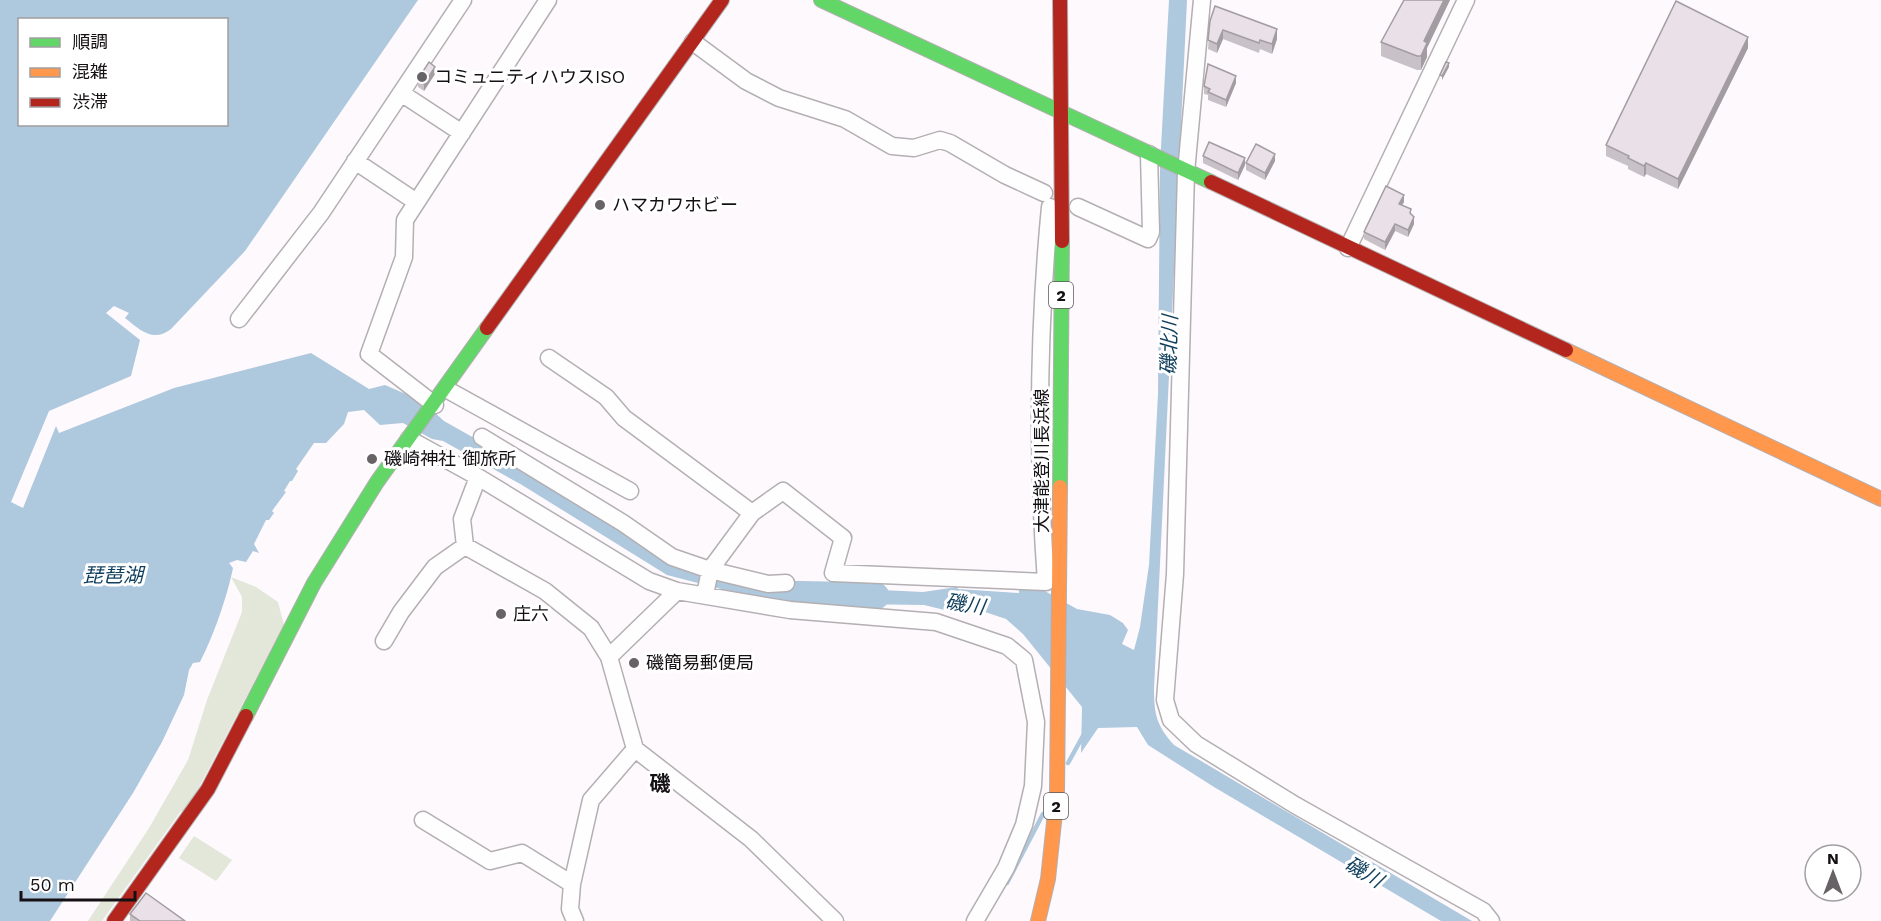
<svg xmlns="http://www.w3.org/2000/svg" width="1881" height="921" viewBox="0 0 1881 921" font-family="'Work Sans','Noto Sans JP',sans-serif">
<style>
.green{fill:#e3e7d9}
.water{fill:#aec8de;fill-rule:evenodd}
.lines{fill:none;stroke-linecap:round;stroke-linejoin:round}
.stream{stroke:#aec8de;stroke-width:4.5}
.river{stroke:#aec8de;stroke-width:27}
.street-casing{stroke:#b3afb2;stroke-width:19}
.fast-casing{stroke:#b3afb2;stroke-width:16}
.slow-casing{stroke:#b3afb2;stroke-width:16}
.jam-casing{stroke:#b3afb2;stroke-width:16}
.street{stroke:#fffeff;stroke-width:16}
.fast{stroke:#63d668;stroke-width:14}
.slow{stroke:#ff974d;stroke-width:14}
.jam{stroke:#b3261e;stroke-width:14}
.wall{fill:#c8c1c8}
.shaded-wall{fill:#a39da2}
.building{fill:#e9e0e8;stroke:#a39da2;stroke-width:1.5}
.poi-dot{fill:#666265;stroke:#fff;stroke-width:2}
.labels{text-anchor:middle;stroke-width:6;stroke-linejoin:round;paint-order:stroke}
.shield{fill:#fff;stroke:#5a585a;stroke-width:1.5}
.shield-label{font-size:16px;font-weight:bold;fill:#141013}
.poi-label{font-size:18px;fill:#141013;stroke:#fff;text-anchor:start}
.street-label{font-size:18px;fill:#141013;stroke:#fff}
.water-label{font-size:20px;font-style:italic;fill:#0e3e5c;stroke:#fff}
.quarter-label{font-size:21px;font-weight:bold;fill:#141013;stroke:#fff}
</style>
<rect width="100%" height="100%" fill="#fef9fd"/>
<path class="green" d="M231 577 256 587 278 602 284 625 186 812 181 811 102 921H88L149 828 188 760 207 700 242 612V597Z
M194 836 232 860 216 881 179 858Z"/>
<path class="water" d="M0 0H418L245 251 171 329C153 343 140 330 125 318L129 313 114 306 106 313 140 340 131 376 49 411 11 502 23 508 56 426 59 433 174 388 311 353 369 389 385 385 422 401 444 421 513 460 665 558 775 587 813 588V600L775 599 725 590 667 575 522 485 443 441 432 439 403 423 380 425 364 410 348 412 344 424 326 443H314L296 469 298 471 292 481H290L284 491 286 492 272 511 274 513 269 520H266L254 544 259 553 253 551 246 562 237 560 229 563 233 568C227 597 214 635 200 662L193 663 189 670 184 695 162 742 133 793 50 921H0ZM20 20H226V124H20Z
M1169 0H1187L1154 689C1154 715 1157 726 1174 745L1472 921H1441L1214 787 1148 745 1137 727 1098 728 1081 753 1082 707 1023 634 1006 619 985 612 957 613 924 605 854 604V600H839L840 588 923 592 957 587 958 589 1019 593V589L1043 590 1077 609 1110 615 1123 623 1128 630 1122 644 1134 650 1140 627 1149 565 1158 394 1160 166Z"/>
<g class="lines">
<path class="stream" d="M1068 763 1084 734
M1007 883 1043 814"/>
<path class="river" d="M776 594 876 596"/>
<g class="street-casing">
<path id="street" d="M1202 0 1186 172 1175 574 1165 700 1171 720 1196 744 1295 805 1483 911 1491 921
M693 42 746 81 779 98 845 119 892 146 914 148 940 140 950 143 1005 175 1044 193
M401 93 462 133
M355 161 415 201
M1078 207 1148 239 1151 232 1149 154
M1348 248 1466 0
M239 319 321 213 463 0
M549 358 606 397 624 418 752 513 710 570 705 595
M446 389 630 491
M435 405 369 354 404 257 405 220 548 0
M482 437 623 523 672 557 710 570 768 584 786 583
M409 439 478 477 649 581 677 591 790 610 936 622 1007 646 1024 660 1036 722 1033 786 1024 825 1006 868 975 921
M752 513 783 491 843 538 833 573 1046 582C1037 458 1038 331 1050 207
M465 546 462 519 478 477
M384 641 401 612 435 567 465 546 545 591 591 628 609 657
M635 749 609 657 677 591
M423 820 490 861 522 853 572 884
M575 921 570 909 572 884 591 800 635 749 751 839 835 921"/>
</g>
<g class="fast-casing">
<path id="fast" d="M821 0 1211 182
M1060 487 1062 241
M246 716 314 583 377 482 487 328"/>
</g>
<g class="slow-casing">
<path id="slow" d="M1566 350 1881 499
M1038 921 1048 879 1057 794 1060 487"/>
</g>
<g class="jam-casing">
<path id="jam" d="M1060 0 1062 241
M1211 182 1566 350
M487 328 722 0
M114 921 208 789 246 716"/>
</g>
<use href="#street" class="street"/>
<use href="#fast" class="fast"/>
<use href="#slow" class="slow"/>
<use href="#jam" class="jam"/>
</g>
<path class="wall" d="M1404 0H1450L1427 48V57L1421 70H1417L1381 56V42Z
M1210 21 1277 39 1272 54 1260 49 1259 53 1223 39 1217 53 1208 49Z
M1748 48 1678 189 1646 174 1644 177 1628 169V166L1606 156V145Z
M435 74 424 91 418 87V79Z
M1236 83 1226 107 1208 100V95L1204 94V86Z
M1203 156 1245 165 1238 180 1203 163Z
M1275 161 1265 180 1246 170V163Z
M1404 202 1402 205 1411 215 1414 224 1408 237 1395 231 1385 250 1364 239V232Z
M130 914 185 921H130Z"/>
<path class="shaded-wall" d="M1444 0H1450L1427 48V57L1421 70V56L1424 41Z
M1277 29V39L1272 54V44Z
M1223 30V39L1217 53V44Z
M1748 37V48L1678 189V179Z
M1449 63V67L1442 80V76Z
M435 67V74L424 91V84Z
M1236 76V83L1226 107V100Z
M1275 154V161L1265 180V173Z
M1245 158V165L1238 180V173Z
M1646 163V174L1644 177V166Z
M1404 195V202L1399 211V204Z
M1414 217V224L1408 237V230Z
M1395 224V231L1385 250V242Z"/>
<path class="building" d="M1404 0H1444L1424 41 1427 43 1421 56H1417L1381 42Z
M1676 1 1748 37 1678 179 1646 163 1644 166 1628 158 1629 156 1606 145Z
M1215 6 1277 29 1272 44 1260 40 1259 43 1223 30 1217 44 1208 40 1210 21Z
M429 62 435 67 424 84 418 79Z
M1446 62 1449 63 1442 76 1440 75Z
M1208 64 1236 76 1226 100 1208 92 1210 89 1204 86Z
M1209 142 1245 158 1238 173 1203 156Z
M1256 144 1275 154 1265 173 1246 163Z
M1386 186 1404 195 1399 204 1411 209 1410 213 1414 217 1408 230 1395 224 1385 242 1364 232Z
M146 893 185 921H140L130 914Z"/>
<g class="poi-dot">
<circle cx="422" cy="77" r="6"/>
<circle cx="600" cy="205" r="6"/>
<circle cx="372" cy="459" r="6"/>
<circle cx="501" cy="614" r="6"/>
<circle cx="634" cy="663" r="6"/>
</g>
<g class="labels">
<g class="shield">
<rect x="1049" y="282" width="24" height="26" rx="4.5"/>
<rect x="1044" y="793" width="24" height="26" rx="4.5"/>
</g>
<g class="shield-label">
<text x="1061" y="301">2</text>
<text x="1056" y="812">2</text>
</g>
<g class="poi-label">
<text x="434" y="83">コミュニティハウスISO</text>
<text x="612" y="211">ハマカワホビー</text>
<text x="384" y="465">磯崎神社 御旅所</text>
<text x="513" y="620">庄六</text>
<text x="646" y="669">磯簡易郵便局</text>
</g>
<g class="street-label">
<text transform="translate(1042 461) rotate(-90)" y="6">大津能登川長浜線</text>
</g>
<g class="water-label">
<text transform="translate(1169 345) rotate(-88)" y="7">磯北川</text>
<text x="113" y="582">琵琶湖</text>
<text transform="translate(965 604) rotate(9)" y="7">磯川</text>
<text transform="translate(1364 872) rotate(31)" y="7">磯川</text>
</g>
<g class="quarter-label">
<text x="660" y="791">磯</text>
</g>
</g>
<rect x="18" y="18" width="210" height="108" fill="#ffffff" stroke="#a19fa1" stroke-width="1.5"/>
<rect x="30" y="38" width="30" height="9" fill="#63d668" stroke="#a19fa1" stroke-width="1.5"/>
<text x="72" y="48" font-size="18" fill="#141013">順調</text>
<rect x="30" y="68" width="30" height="9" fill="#ff974d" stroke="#a19fa1" stroke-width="1.5"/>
<text x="72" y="78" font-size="18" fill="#141013">混雑</text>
<rect x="30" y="98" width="30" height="9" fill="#b3261e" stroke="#a19fa1" stroke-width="1.5"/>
<text x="72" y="108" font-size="18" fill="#141013">渋滞</text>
<g transform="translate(1833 873)"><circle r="28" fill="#ffffff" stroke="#a19fa1" stroke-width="1.5"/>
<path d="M0-4.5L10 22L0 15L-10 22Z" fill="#666265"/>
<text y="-9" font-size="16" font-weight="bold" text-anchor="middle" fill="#141013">N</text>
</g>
<path d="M21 891v9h114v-9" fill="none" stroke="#141013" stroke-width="3"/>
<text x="30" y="891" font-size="18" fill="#141013" stroke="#ffffff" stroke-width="4.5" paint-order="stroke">50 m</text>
</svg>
